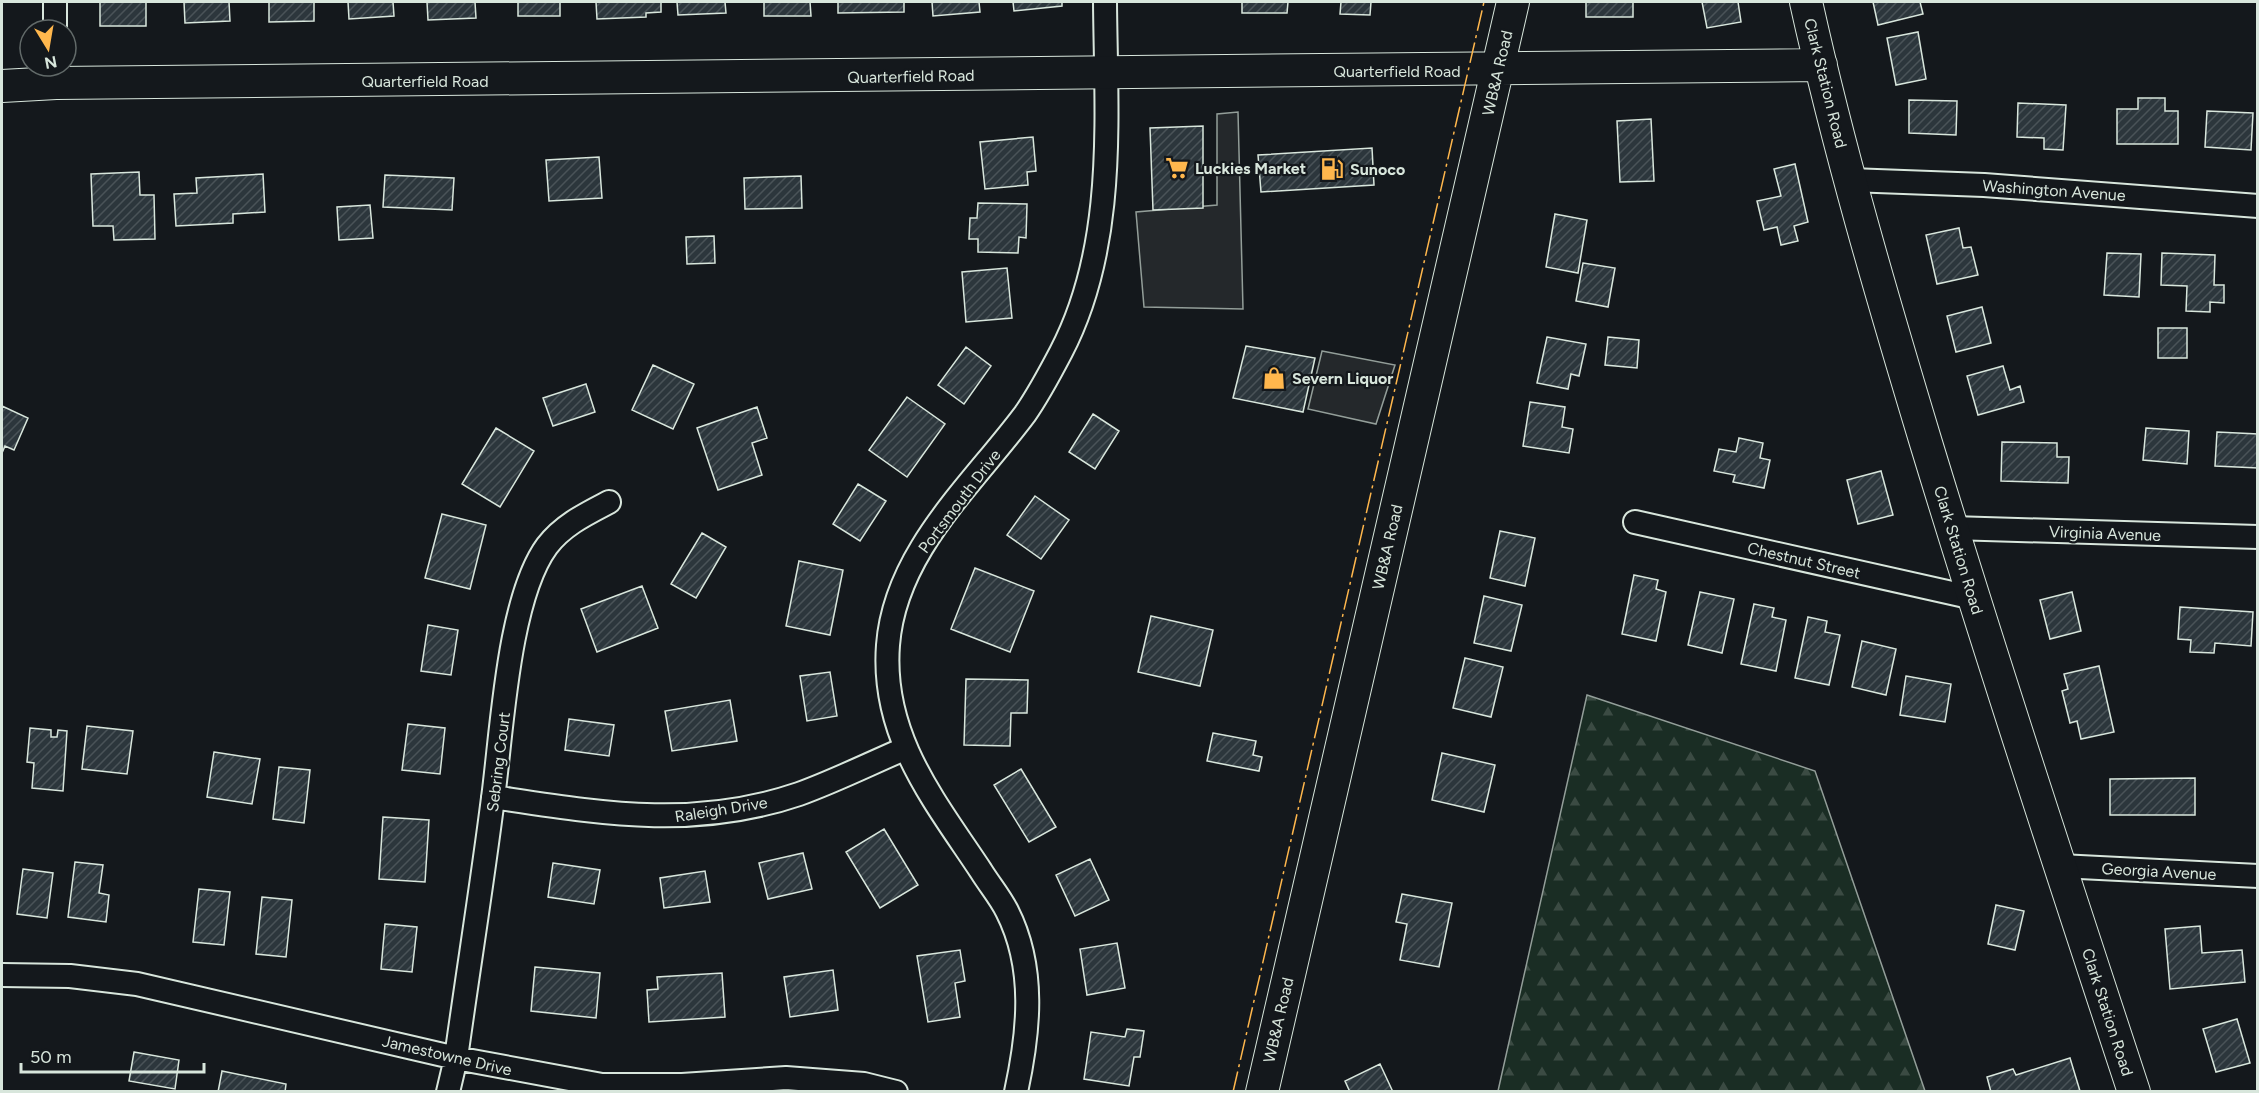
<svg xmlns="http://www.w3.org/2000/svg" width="2259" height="1093" viewBox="0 0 2259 1093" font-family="Figtree,sans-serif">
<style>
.forest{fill:url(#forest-firs);stroke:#939e99;stroke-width:1.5}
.parking{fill:#24282b;stroke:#939e99;stroke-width:1.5}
.building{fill:url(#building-hatch);stroke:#d8e6dc;stroke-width:1.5}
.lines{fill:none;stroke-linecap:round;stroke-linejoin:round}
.street-casing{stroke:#d8e6dc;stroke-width:26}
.secondary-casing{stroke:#d8e6dc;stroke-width:34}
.street{stroke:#14181c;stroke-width:22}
.secondary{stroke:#14181c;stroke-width:32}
.power{stroke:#ffb74d;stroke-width:1.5;stroke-dasharray:21 4.5 3 4.5;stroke-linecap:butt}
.labels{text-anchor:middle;stroke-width:4.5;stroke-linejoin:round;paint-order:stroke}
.street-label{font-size:16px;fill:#d8e6dc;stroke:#14181c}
.poi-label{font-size:16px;font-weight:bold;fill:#d8e6dc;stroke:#14181c;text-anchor:start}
</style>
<defs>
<pattern id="forest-firs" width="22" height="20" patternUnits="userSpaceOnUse" patternTransform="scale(1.5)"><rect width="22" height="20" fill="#1a2d24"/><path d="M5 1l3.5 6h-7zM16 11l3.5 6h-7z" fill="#3b4b43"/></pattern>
<pattern id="building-hatch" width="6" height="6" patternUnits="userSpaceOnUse" patternTransform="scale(1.5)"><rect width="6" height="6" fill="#2c363c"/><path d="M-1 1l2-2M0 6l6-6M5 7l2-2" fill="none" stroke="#4a5358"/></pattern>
</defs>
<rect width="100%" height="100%" fill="#14181c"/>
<path class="forest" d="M1587 695 1815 771 1925 1091H1498Z"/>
<path class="parking" d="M1238 112 1243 309 1144 307 1136 212 1217 205V114Z
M1322 351 1395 365 1376 424 1308 409Z"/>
<path class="building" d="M100 2H146V26H100Z
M184 2H229L230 21 185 23Z
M269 2H314V21L269 22Z
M348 2H393L394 16 349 19Z
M427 2H475L476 18 428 20Z
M518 2H560V16H518Z
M596 2H661V12L646 13V17L597 19Z
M677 2H725L726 13 678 15Z
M764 2H810L811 16H764Z
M838 2H904V12L838 13Z
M932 2H979L980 12 933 16Z
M1013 2H1062V6L1014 11Z
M1242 2H1288L1287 13H1242Z
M1341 2H1371L1370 15 1340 14Z
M1586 2H1633V17H1586Z
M1702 2H1738L1741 22 1707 28Z
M1873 2H1920L1923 14 1878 25Z
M1918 32 1926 79 1896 85 1887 38Z
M2138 98H2165V111H2178V144H2117V109H2138Z
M1909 100 1957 101 1956 135 1909 133Z
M2018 103 2066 105 2063 150 2044 149V138L2017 137Z
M2207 111 2253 113 2251 150 2205 147Z
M1651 119 1654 181 1620 182 1617 121Z
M1203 126V208L1153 210 1150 128Z
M1033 137 1036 171 1027 172 1028 185 985 189 980 142Z
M1372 148 1374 185 1261 192 1258 155Z
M599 157 602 198 549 201 546 160Z
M1795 164 1808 222 1794 226 1798 241 1781 245 1777 227 1764 230 1757 201 1781 196 1774 169Z
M139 172 140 195H154L155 239 114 240 113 226H93L91 174Z
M263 174 265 212 233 214V223L176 226 174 194 197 193 196 178Z
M385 175 454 178 452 210 383 207Z
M801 176 802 208 745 209 744 178Z
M978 203 1027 204 1026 238 1019 237 1018 253 978 252V239H969L970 218H977Z
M370 205 373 238 339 240 337 207Z
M1555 214 1587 220 1578 273 1546 267Z
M1959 228 1963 248 1971 247 1978 275 1937 284 1926 235Z
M714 236 715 263 687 264 686 237Z
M2107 253 2141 254 2139 297 2104 295Z
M2162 253 2215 255 2214 285H2224V303L2210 302V312L2186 311 2187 286 2161 285Z
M1583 263 1615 268 1608 307 1576 301Z
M1007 268 1012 318 966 322 962 272Z
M1982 307 1991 343 1956 352 1947 316Z
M2158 328H2187V358H2158Z
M1547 337 1586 344 1579 376 1571 374 1568 389 1537 383Z
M1608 337 1639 340 1637 368 1605 365Z
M1246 346 1315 358 1303 412 1233 398Z
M966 347 991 366 964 404 938 385Z
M653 365 694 384 673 429 632 410Z
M2003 366 2010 390 2020 386 2024 402 1978 415 1967 376Z
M586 384 595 412 553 426 543 398Z
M907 397 945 424 907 477 869 450Z
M1530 402 1565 407 1562 427 1573 429 1569 453 1523 446Z
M2 406 28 418 14 450 5 446 2 453Z
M757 407 767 438 752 443 762 475 718 490 697 428Z
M1093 414 1119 431 1095 469 1069 452Z
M496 428 534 451 500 507 462 484Z
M2146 428 2189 431 2187 464 2143 460Z
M2217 432 2258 434V468L2215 466Z
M1739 438 1763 443 1760 458 1770 460 1764 488 1733 482 1735 475 1714 471 1719 449 1736 452Z
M2002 442 2057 443V457H2069L2068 483 2001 481Z
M1881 471 1893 515 1858 524 1847 480Z
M858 484 886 501 860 541 833 524Z
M1035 496 1069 520 1041 559 1007 535Z
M442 514 486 525 470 589 425 578Z
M1500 531 1535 538 1525 586 1490 578Z
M702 533 726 547 696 598 671 584Z
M799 561 843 570 830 635 786 626Z
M975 568 1034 591 1010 652 951 629Z
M1634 575 1658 580 1656 589 1666 592 1656 641 1622 634Z
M642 586 658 628 597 652 581 609Z
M1700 592 1734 599 1722 653 1688 645Z
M2072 592 2081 631 2050 639 2040 600Z
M1484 596 1522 605 1511 651 1474 643Z
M1754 604 1774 608 1772 617 1786 620 1776 671 1741 664Z
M2180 607 2253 612 2251 646 2215 643 2214 653 2190 652 2191 640 2178 639Z
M1151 616 1213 630 1200 686 1138 672Z
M1808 617 1827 621 1825 632 1840 635 1829 685 1795 678Z
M428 625 458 630 451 675 421 671Z
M1862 641 1896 649 1886 695 1852 687Z
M1465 658 1503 667 1491 717 1453 708Z
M2099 666 2114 732 2081 739 2077 721 2070 723 2062 691 2068 689 2064 674Z
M830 672 837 716 807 721 800 676Z
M1906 676 1951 684 1945 722 1900 715Z
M966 679 1028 680 1027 713H1011L1010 746 964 745Z
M730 700 737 741 672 751 665 711Z
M569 719 614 725 609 756 565 750Z
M408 724 445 728 440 774 402 770Z
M87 726 133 731 127 774 82 769Z
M30 728 51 730V737H57L58 730 67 731 63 791 32 788 34 763 27 762Z
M1213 733 1256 741 1253 755 1262 757 1259 771 1207 761Z
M214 752 260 759 252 804 207 797Z
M1442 753 1495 765 1484 812 1432 800Z
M279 767 310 770 304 823 273 819Z
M1021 769 1056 827 1029 842 994 785Z
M2195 778V815H2110V779Z
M383 817 429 820 425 882 379 879Z
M884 829 918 885 880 908 846 852Z
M803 853 812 889 768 899 759 863Z
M1090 859 1109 900 1075 916 1056 875Z
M75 862 103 865 99 893 109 895 106 922 68 917Z
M553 863 600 870 594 904 548 897Z
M23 869 53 873 47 918 17 914Z
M705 871 710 902 664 908 660 878Z
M199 889 230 892 224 945 193 942Z
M1402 894 1452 903 1439 967 1400 960 1407 924 1396 922Z
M262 897 292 900 286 957 256 954Z
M1996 905 2024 911 2015 950 1988 944Z
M385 924 417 927 412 972 381 969Z
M2200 926 2202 953 2242 950 2245 982 2170 989 2165 929Z
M1117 943 1125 988 1087 995 1080 949Z
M960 950 965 981 955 983 960 1017 928 1022 917 956Z
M535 967 600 973 596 1018 531 1011Z
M833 970 838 1010 790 1017 784 977Z
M722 973 725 1017 649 1022 647 990 658 989 657 977Z
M2237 1019 2250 1063 2216 1072 2203 1029Z
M1127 1029 1144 1031 1140 1057H1134L1129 1086 1084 1079 1091 1032 1125 1037Z
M134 1052 179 1060 175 1089 129 1081Z
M2070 1058 2080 1091 1991 1092 1987 1077 2013 1069 2016 1075Z
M1380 1064 1393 1092H1350L1345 1081Z
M222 1071 286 1084 285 1092H218Z"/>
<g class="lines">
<g class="street-casing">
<path id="street" d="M55 2V30
M1850 180 1984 185 2258 206
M1635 522 1974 598
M1952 528 2258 537
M493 797C600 813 693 830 799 794 835 781 869 764 904 749
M2060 866 2258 876
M2 975 70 976 137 984 456 1058 602 1085H682L786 1078 864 1084 896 1092
M448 1092 456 1058C468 971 482 885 493 798 502 731 508 599 547 546 563 525 586 514 609 502
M1016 1092C1029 1032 1036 968 1007 911 1000 897 989 884 981 871 934 800 881 736 888 645 895 552 972 485 1025 414 1039 394 1050 373 1061 352 1117 245 1106 118 1105 2"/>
</g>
<g class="secondary-casing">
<path id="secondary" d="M1806 2C1839 151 1882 297 1926 443 1992 660 2063 876 2134 1092
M2 86 56 83 1821 65
M1262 1092 1513 2"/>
</g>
<use href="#street" class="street"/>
<use href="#secondary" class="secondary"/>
<path class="power" d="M1233 1092 1484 2"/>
</g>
<defs>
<g id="supermarket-bare" transform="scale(1.8)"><path d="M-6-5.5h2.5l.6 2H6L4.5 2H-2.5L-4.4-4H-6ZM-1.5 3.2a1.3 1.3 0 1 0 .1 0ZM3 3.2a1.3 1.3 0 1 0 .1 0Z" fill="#ffb74d" stroke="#14181c" stroke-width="2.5" paint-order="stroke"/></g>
<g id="fuel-bare" transform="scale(1.8)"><path d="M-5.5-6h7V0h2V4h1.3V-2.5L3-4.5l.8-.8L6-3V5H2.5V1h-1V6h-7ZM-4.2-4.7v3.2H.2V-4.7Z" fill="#ffb74d" stroke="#14181c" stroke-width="2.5" paint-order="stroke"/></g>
<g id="shop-bare" transform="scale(1.8)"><path d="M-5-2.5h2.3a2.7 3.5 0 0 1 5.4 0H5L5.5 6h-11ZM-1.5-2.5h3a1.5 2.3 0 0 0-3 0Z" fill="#ffb74d" stroke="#14181c" stroke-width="2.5" paint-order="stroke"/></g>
</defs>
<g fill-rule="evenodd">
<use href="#supermarket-bare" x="1177" y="168"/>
<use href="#fuel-bare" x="1332" y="169"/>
<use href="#shop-bare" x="1274" y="378"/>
</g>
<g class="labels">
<g class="street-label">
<text x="1397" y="77">Quarterfield Road</text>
<text transform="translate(1497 73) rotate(-77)" y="6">WB&amp;A Road</text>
<text transform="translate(911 76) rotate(-1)" y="6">Quarterfield Road</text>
<text x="425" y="87">Quarterfield Road</text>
<text transform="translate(1826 83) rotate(76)" y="6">Clark Station Road</text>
<text transform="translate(2054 190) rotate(4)" y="6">Washington Avenue</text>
<text transform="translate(959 501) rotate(-53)" y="6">Portsmouth Drive</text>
<text transform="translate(2105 533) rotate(2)" y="6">Virginia Avenue</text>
<text transform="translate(1387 547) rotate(-77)" y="6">WB&amp;A Road</text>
<text transform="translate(1959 550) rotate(73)" y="6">Clark Station Road</text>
<text transform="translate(1804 560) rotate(13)" y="6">Chestnut Street</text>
<text transform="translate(498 762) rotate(-83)" y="6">Sebring Court</text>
<text transform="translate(721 809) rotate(-9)" y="6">Raleigh Drive</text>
<text transform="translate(2159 871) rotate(3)" y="6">Georgia Avenue</text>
<text transform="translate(2108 1012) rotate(72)" y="6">Clark Station Road</text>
<text transform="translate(1278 1020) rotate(-77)" y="6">WB&amp;A Road</text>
<text transform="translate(447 1055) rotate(13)" y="6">Jamestowne Drive</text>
</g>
<g class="poi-label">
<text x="1195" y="174">Luckies Market</text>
<text x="1350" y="175">Sunoco</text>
<text x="1292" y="384">Severn Liquor</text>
</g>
</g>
<rect width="2259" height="1093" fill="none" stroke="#d8e6dc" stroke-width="6"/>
<g transform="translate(48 48) rotate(169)"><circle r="28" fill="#14181c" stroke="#626a69" stroke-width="1.5"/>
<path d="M0-4.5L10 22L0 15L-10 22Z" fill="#ffb74d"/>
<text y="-9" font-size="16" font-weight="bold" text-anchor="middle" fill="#d8e6dc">N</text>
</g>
<path d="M21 1063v9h183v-9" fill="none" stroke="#d8e6dc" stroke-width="3"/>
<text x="30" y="1063" font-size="18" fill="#d8e6dc" stroke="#14181c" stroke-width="4.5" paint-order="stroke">50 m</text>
</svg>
